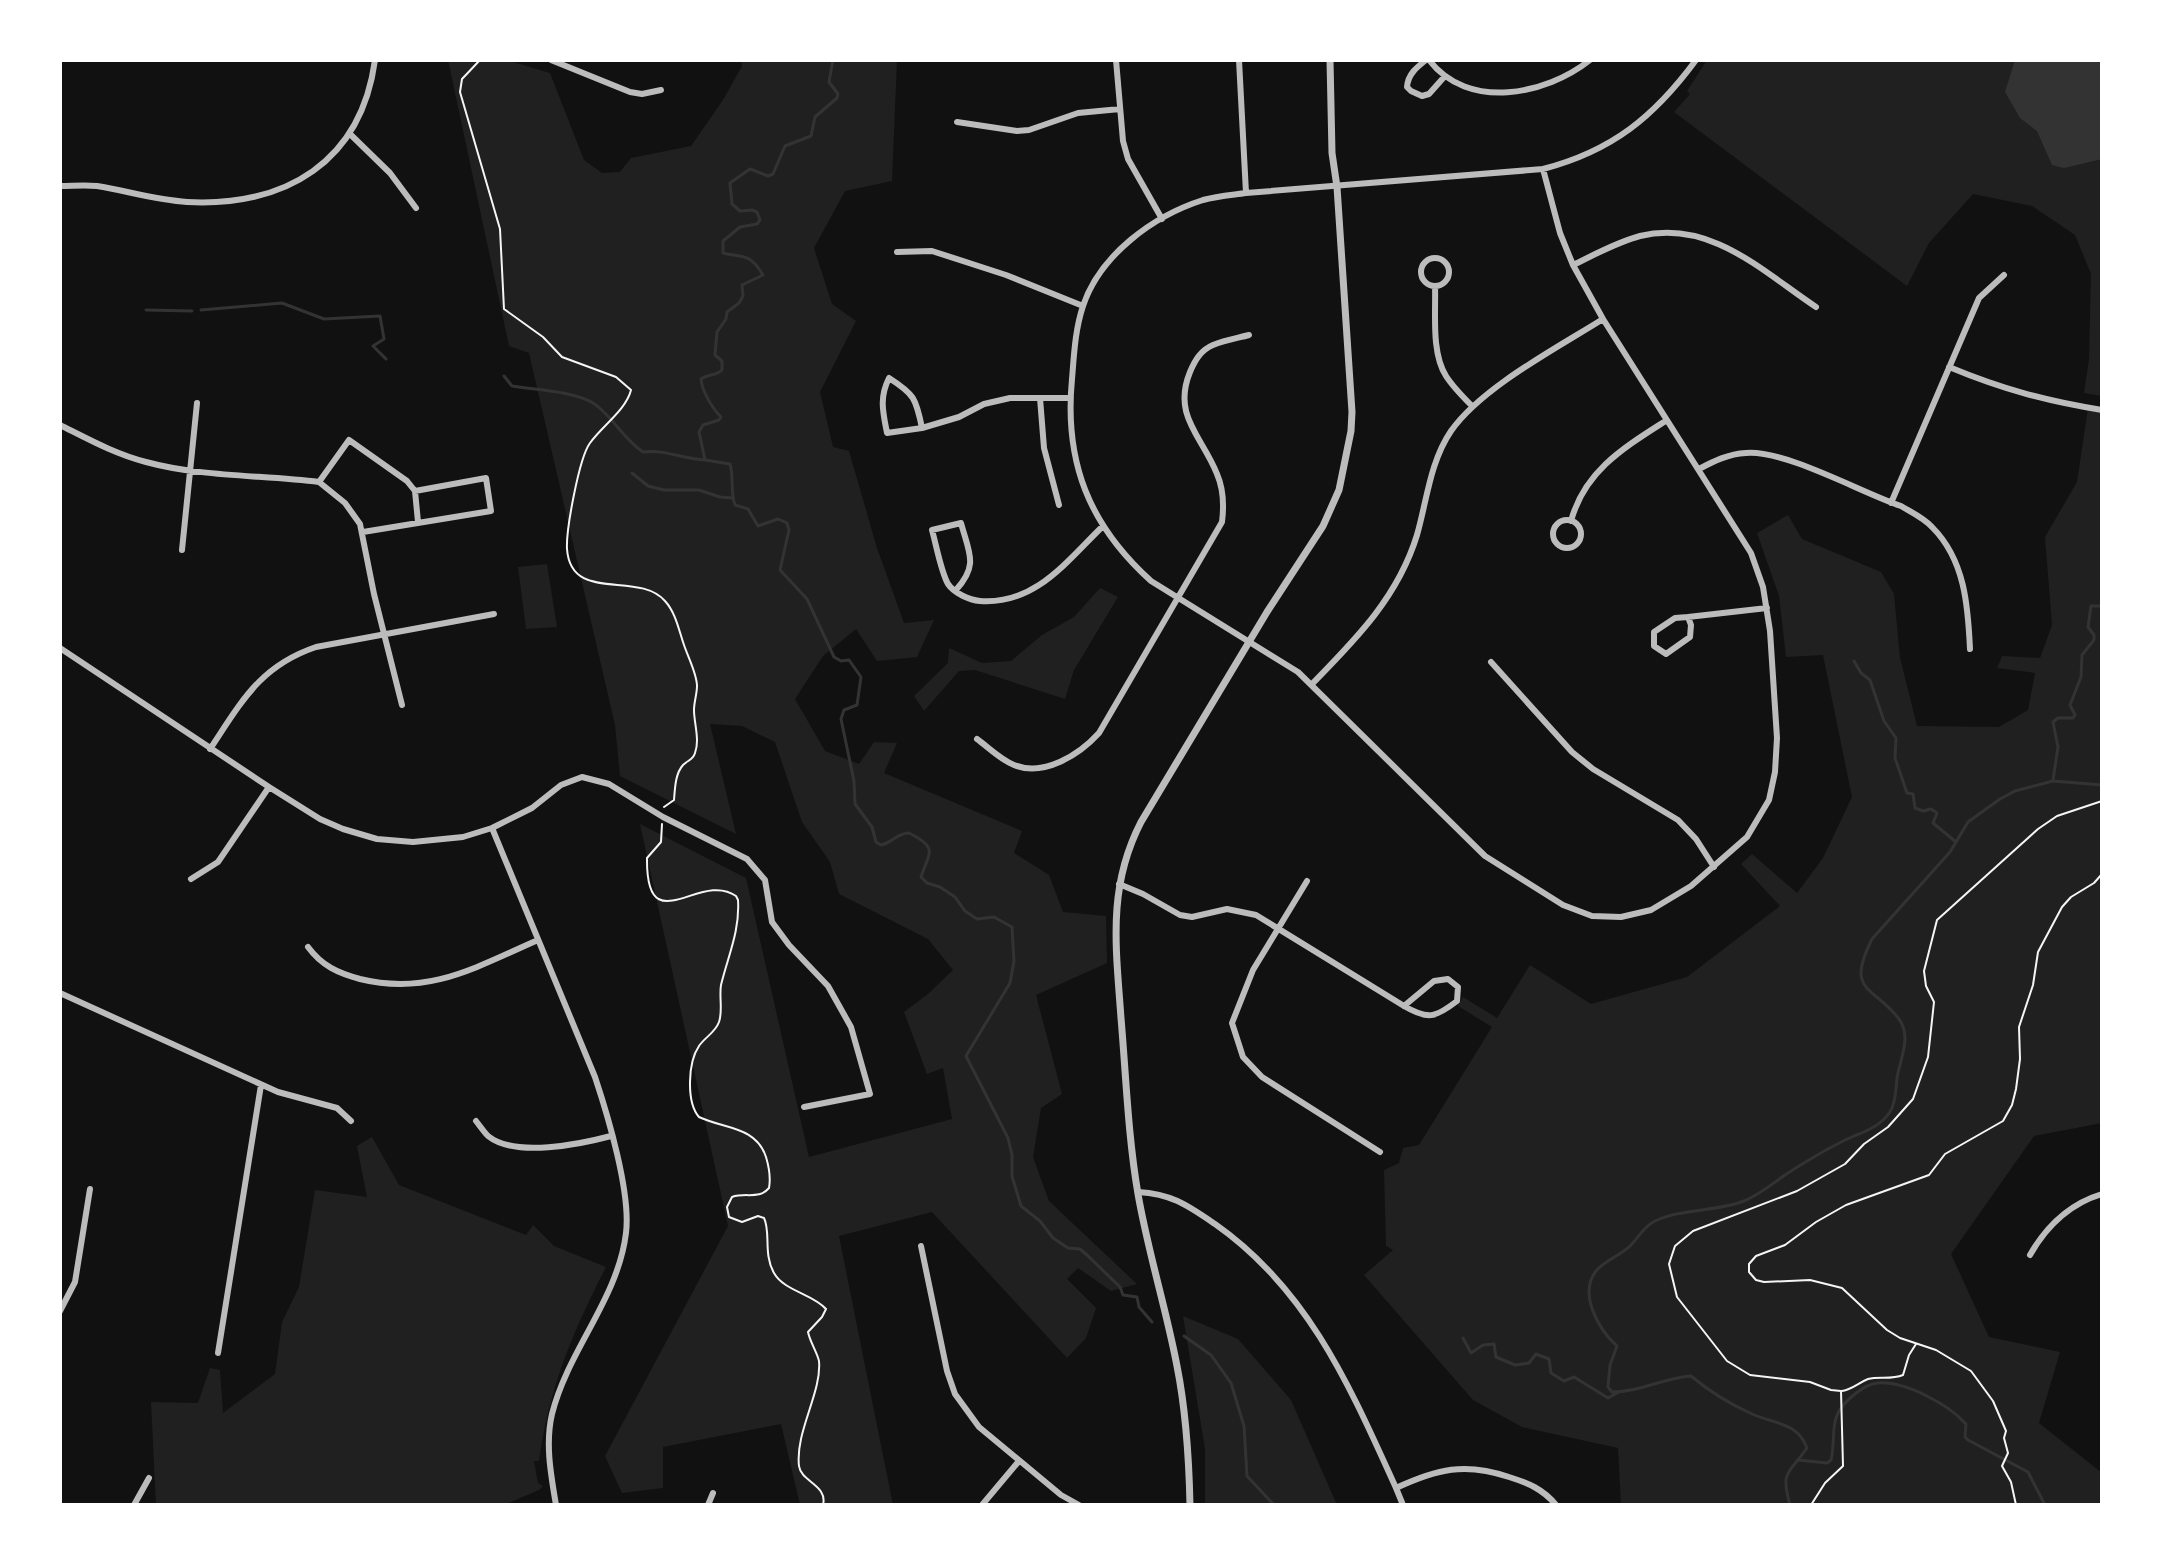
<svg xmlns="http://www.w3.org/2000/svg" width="2162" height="1565" viewBox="0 0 2162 1565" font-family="Raleway,sans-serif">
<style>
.green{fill:#202020}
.water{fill:#333}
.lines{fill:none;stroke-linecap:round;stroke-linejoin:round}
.stream{stroke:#333;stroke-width:3}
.path{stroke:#f5f5f5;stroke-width:2}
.minor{stroke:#bcbcbc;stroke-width:6}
.tertiary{stroke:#bcbcbc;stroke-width:7}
</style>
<rect width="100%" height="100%" fill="#111"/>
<path class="green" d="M448 60H506L550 73 584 160 602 173 620 172 631 158 691 146 723 100 742 66 741 60H897L892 181 845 191 814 248 832 304 856 321 820 392 833 447 849 451 877 548 904 623 934 620 917 657 877 661 856 629 823 656 795 699 825 751 859 764 874 742 897 743 884 773 1022 831 1014 853 1049 875 1063 912 1106 916 1107 963 1036 995 1062 1094 1041 1108 1033 1157 1049 1201 1137 1284 1111 1291 1078 1268 1067 1279 1096 1308 1086 1338 1067 1358 932 1212 839 1236 893 1505H800L781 1424 663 1447V1488L622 1493 605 1456 728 1226 640 824 746 878 809 1157 952 1119 943 1068 927 1074 904 1012 928 994 953 970 928 939 839 894 830 862 802 822 775 742 742 726 710 724 736 834 620 776 615 725 529 353 509 346Z
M1707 60H2102V396L2084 393 2089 359 2091 274 2075 235 2032 206 1973 194 1929 243 1907 286 1674 112 1690 94 1687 91Z
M2088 408 2102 410V1123L2034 1136 1951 1254 1989 1337 2060 1352 2039 1423 2102 1473V1505H1621L1618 1448 1522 1427 1473 1400 1364 1275 1393 1250 1386 1246 1384 1170 1399 1163 1403 1148 1419 1145 1492 1027 1458 1006 1463 997 1497 1018 1530 965 1591 1004 1687 977 1780 906 1741 864 1752 854 1797 893 1823 858 1852 797 1823 655 1786 657 1779 596 1757 533 1788 515 1802 539 1881 572 1894 594 1900 658 1917 726 1999 727 2028 710 2035 673 1997 668 2002 656 2040 658 2052 625 2045 537 2077 482Z
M547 564 557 627 526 629 518 567Z
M1100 588 1118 597 1074 670 1065 699 975 670 959 671 924 711 914 696 948 663 949 648 982 663 1011 661 1042 635 1074 617Z
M372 1137 399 1185 526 1235 533 1225 554 1246 606 1267C572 1334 550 1385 539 1461H534L538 1483 543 1486 539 1490 504 1505H156L151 1402 198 1403 210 1368 220 1370 223 1413 275 1374 282 1322 299 1287 315 1190 367 1197 357 1146Z
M1183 1316 1238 1339 1291 1400 1337 1505H1205V1449Z"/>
<path class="water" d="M2015 60H2102V159L2064 168 2052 165 2037 131 2020 118 2005 92Z"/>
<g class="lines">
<path class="stream" d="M833 60 829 82 838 94 837 98 815 117 811 136 785 146 773 174 768 176 750 169 730 183 732 204 740 211 752 210 757 212 760 220 757 224 740 227 723 241V253C744 258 750 253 763 275L742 285 743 296 739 303 727 312 726 319 717 332 715 355 722 361V370C716 376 708 374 701 379 702 391 712 408 721 417L719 420 703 425 699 432 705 460 730 464C734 477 730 492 735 505L748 509 758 526 778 519 787 523 789 530 780 570 807 599 834 657 841 661 849 660 861 677 857 705 844 710 841 719 854 781 855 804 872 827 876 842 881 845C892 843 897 833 909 833 939 848 929 852 921 877L927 883 940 887 955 897 965 911 977 919 994 917 1012 927 1014 961 1010 983 966 1056 1008 1138 1012 1155V1176L1021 1206 1040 1221 1053 1238 1068 1248 1080 1249 1087 1255 1120 1287 1123 1295 1137 1297 1139 1307 1152 1322
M146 310 192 311
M201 310 282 303 324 319 380 316 384 339 373 346 386 359
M504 376 512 386C535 390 573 391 593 403 611 414 623 439 643 452 665 449 682 459 705 460
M632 473 648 486 664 490H699L720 497 732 498
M1854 661 1861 673 1870 680 1884 721 1896 738 1895 758 1907 793 1913 794 1915 808 1923 811 1931 809 1937 813 1933 823 1956 842
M2053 780 2058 747 2053 722 2058 718H2073L2075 715 2070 705 2081 677 2082 655 2094 640V635L2088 627 2091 606H2102
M1184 1336 1211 1355 1231 1383 1244 1426 1247 1476 1274 1505
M1463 1338 1471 1353 1483 1345 1494 1344 1496 1357 1515 1365 1529 1363 1536 1354 1549 1359 1551 1373 1564 1381 1574 1377 1608 1398 1619 1392
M1798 1460 1827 1463 1831 1460C1835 1445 1831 1425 1839 1411 1846 1400 1864 1384 1878 1383 1905 1381 1948 1404 1966 1424L1965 1437 1968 1440 2028 1472 2045 1505
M1790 1505C1780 1470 1789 1474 1807 1448 1797 1421 1772 1424 1750 1413 1728 1403 1710 1392 1691 1376 1663 1378 1640 1392 1612 1392L1608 1387 1610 1365 1617 1346C1599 1330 1578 1294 1596 1271 1604 1261 1621 1255 1630 1246 1640 1236 1643 1227 1655 1221 1683 1208 1716 1212 1744 1201 1759 1195 1772 1184 1785 1175 1808 1160 1829 1147 1854 1136 1868 1131 1886 1122 1892 1108 1896 1099 1896 1087 1897 1078 1900 1059 1912 1037 1899 1019 1873 985 1845 993 1872 939L1950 852 1968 822 2000 799 2015 791 2053 781 2102 785"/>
<path class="path" d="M480 60 462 79 460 92 500 229 504 309 543 337 562 357 616 377 631 390C626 410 602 426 590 443 579 458 566 530 567 549 571 604 638 570 665 601 676 613 679 631 684 645 688 657 697 674 697 686 697 694 694 702 694 710 694 723 700 740 695 753 693 760 688 760 683 765 675 774 675 789 674 800L664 807
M662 824 661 842 647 858C646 944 700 870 736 896L738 900C740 931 728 956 721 985 719 997 723 1011 719 1022 715 1033 705 1037 699 1046 688 1062 686 1102 699 1117 724 1129 756 1126 766 1157 769 1167 771 1177 769 1188 759 1200 746 1192 732 1197L727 1207 729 1217 742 1222 758 1216 764 1218C771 1232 763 1254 774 1273 784 1291 813 1294 826 1309L822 1317 808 1332C810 1342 817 1352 819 1361 822 1392 795 1432 799 1466 801 1482 828 1485 823 1505
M1842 1391C1853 1389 1858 1383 1868 1379 1879 1376 1891 1380 1903 1375L1909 1355 1916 1344
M1811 1505 1825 1483 1843 1466 1841 1391 1831 1390 1810 1382 1750 1375 1727 1361 1677 1297 1669 1264 1675 1246 1693 1231 1797 1191 1845 1164 1864 1144 1888 1127 1913 1099 1928 1057 1934 1002 1926 986 1924 971 1937 920 2038 829 2057 816 2102 801
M2016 1505 2011 1482 2002 1466 2008 1453 2004 1438 2006 1431 2003 1424 1993 1401 1971 1371 1936 1350 1900 1338 1887 1330 1842 1288 1810 1280 1764 1282 1756 1280 1749 1272V1264L1756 1256 1785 1245 1816 1222 1846 1205 1929 1175 1945 1154 2003 1121 2012 1105 2016 1089 2020 1059 2019 1027 2033 985 2038 952 2062 907 2071 897 2094 883 2102 874"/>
<path class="minor" d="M551 60 630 92 642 94 661 90
M1116 60 1123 141 1128 159 1162 219
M1239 60 1246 193
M1426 60C1417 67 1408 74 1407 87L1411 91 1422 96 1429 94 1445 76
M1429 60C1468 111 1546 95 1590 60
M957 122 1017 131 1029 130 1078 113 1120 109
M350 134 390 173 416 208
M1543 169 1560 233 1573 265 1603 319 1751 553 1763 587 1770 631 1777 738 1775 772 1769 800 1747 837 1691 886 1651 910 1621 917 1592 916 1563 905 1485 856 1298 672 1151 581C1089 525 1064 462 1072 379 1074 355 1075 330 1083 306 1100 255 1153 216 1203 200 1217 196 1232 195 1246 193L1543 169C1612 151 1654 117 1696 60
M60 186C72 186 85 185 97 186 127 191 157 200 187 202 286 207 361 162 375 60
M897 252 932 251 1006 275 1083 306
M1421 272a14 14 0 1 1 28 0a14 14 0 1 1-28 0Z
M1573 265C1594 255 1617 242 1640 236 1710 219 1762 271 1816 307
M1435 286C1436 313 1431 352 1446 376 1453 387 1463 397 1472 406
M1949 367C2002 389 2046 401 2102 410
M1040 398 1044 448 1059 505
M60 425C88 439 115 454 146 462 201 477 263 475 319 482L345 503 360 524 374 594 402 705
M922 428C916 398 914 394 889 378 879 398 883 412 887 433L922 428 959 417 984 404 1010 398H1070
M1699 469C1714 461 1728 454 1746 453 1786 450 1860 492 1901 506 1911 512 1924 518 1932 527 1965 560 1968 606 1970 649
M319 482 349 440 407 481 415 491 418 522
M1891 503 1979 298 2004 275
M1553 534a14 14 0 1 1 28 0a14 14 0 1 1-28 0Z
M1571 521C1585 470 1625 447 1667 420
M363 532 491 511 486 478 415 491
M182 550 197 403
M956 590C979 565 969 553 961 523L932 530C936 544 941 572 948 584 954 593 969 600 980 601 1035 605 1066 562 1102 527
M1688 617 1691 625 1690 637 1666 654 1654 646V632L1675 618Z
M1688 617 1767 608
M60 648 269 787 320 819 343 829 377 839 413 842 463 837 492 828 532 808 561 785 582 777 609 784 663 817 747 859 765 880 772 922 789 945 828 986 851 1027 870 1094 804 1107
M1491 662 1572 752 1593 769 1678 820 1696 839 1714 867
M1312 684C1356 639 1398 597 1417 535 1427 500 1430 462 1451 431 1482 387 1557 348 1603 319
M977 739C988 747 1001 760 1014 765 1044 777 1079 755 1099 733L1222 522C1224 506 1224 490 1217 474 1202 436 1172 416 1190 372 1195 360 1201 350 1213 345 1225 340 1238 338 1249 335
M210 749C242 701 260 666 316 647L494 614
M492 828 595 1077C608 1116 631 1193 626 1233 618 1299 568 1350 552 1414 545 1444 551 1475 556 1505
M191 879 218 862 269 787
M1307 881 1253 970 1232 1023 1243 1057 1262 1077 1380 1152
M1119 884 1143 894 1180 915 1192 917 1227 909 1256 915 1404 1006C1428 1020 1435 1018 1457 1001L1458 987 1448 979 1434 981 1404 1006
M308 947C322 966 338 973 360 979 429 996 476 967 538 940
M60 993 278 1092 337 1108 351 1121
M476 1121C480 1126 484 1132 488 1136 515 1158 581 1144 611 1136
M1138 1192C1172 1194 1187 1205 1215 1224 1309 1290 1350 1387 1396 1488
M921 1246 947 1371 955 1394 979 1427 1061 1495 1079 1505
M2030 1255C2047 1225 2069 1204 2102 1194
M60 1311 75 1282 90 1189
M218 1353 261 1085
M134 1505 149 1478
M708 1505 713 1493
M982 1505 1019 1461
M1403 1505 1396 1488C1437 1469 1465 1462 1509 1477 1528 1483 1543 1489 1556 1505"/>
<path class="tertiary" d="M1190 1505C1189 1459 1186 1411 1177 1366 1166 1308 1148 1252 1138 1194 1128 1136 1126 1076 1121 1018 1116 947 1107 888 1141 822L1267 612 1323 526 1339 490 1351 431 1352 412 1337 187 1332 153 1330 60"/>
</g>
<rect width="2162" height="1565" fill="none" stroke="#ffffff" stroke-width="124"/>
</svg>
